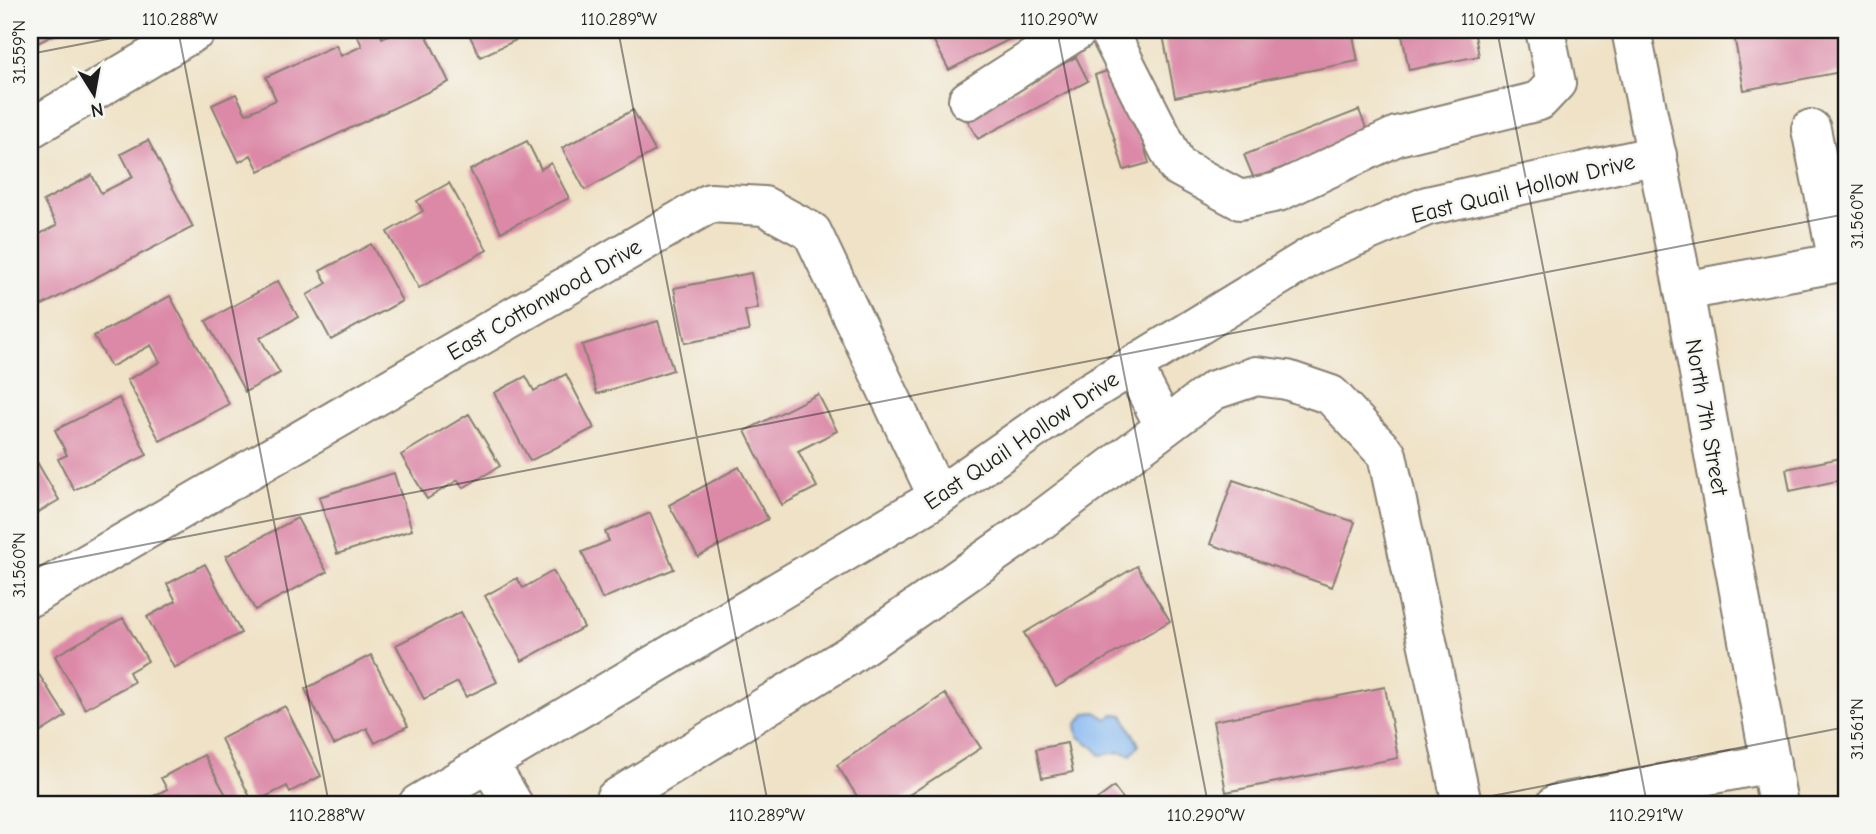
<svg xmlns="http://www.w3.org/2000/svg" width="1876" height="834" viewBox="0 0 1876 834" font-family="'Comic Neue',sans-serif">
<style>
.water{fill:#82b6f0;stroke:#4f6986;stroke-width:2}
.building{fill:#dc89a7}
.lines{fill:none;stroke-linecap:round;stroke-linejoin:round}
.minor-casing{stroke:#867f71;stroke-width:42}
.major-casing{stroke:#867f71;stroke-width:42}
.minor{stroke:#fff;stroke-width:38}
.major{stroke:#fff;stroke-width:38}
.ticks{fill:none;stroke:#1c1c1c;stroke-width:2;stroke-opacity:0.45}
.labels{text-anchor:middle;stroke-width:5;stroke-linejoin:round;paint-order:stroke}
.street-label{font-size:23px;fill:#1c1c1c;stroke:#f6f6f2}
.neatline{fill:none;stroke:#1c1c1c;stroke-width:2.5}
.ticks-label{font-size:18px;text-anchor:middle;fill:#1c1c1c}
</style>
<rect width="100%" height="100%" fill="#f6f6f2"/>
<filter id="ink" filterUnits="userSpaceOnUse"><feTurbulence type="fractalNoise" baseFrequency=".0143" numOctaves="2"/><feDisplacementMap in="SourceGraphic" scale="14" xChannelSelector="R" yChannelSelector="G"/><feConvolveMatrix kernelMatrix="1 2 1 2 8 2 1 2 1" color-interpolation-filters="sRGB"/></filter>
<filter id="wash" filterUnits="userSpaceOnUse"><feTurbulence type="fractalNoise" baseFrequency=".00686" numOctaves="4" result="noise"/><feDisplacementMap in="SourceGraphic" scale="28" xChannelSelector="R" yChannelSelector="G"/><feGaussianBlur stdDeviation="1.57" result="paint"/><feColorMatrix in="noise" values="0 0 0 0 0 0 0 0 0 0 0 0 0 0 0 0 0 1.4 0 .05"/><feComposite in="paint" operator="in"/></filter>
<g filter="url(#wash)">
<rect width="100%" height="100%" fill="#efe2c6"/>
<path class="water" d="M1096 712 1107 719 1114 714 1123 715 1139 745 1131 755 1121 752 1100 755 1095 748 1078 736 1076 725 1086 713Z"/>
<g id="blocks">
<path class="building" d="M30 30H63L30 47Z
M355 30H379L382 38 400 30H424L449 82 259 171 251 155 239 162 212 105 236 94 246 114 276 100 266 77 336 45 341 56 362 46Z
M467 30H537L480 57Z
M928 30H1021L1022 33 949 70Z
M1162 30H1352L1358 61 1175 97Z
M1401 30H1474L1479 56 1409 70Z
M1733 30H1846V71L1744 90Z
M1076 57 1088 81 978 139 965 116Z
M1119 67 1149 163 1124 170 1095 75Z
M633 110 655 151 585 190 562 148Z
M1359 110 1368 133 1254 179 1244 155Z
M148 140 193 227 41 306 30 285V239L57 225 43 201 92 175 101 193 133 177 121 154Z
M527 141 541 169 551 163 569 198 501 232 470 170Z
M449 183 487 250 419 288 387 232 423 211 417 201Z
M371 244 402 301 331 340 307 295 327 283 320 271Z
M751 273 758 308 745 311 749 331 685 343 674 288Z
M278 281 298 317 260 338 280 373 245 392 206 321Z
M170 296 229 404 160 441 127 380 160 362 151 345 111 367 94 336Z
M658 321 673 370 597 394 582 345Z
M566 374 594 428 530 461 494 393 526 376 534 391Z
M818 394 837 431 798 451 817 487 782 505 745 431Z
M119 398 147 455 74 490 58 459 67 455 55 430Z
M469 414 500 466 463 488 458 480 427 499 401 455Z
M30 450 59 500 30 517Z
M1846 457V479L1790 491 1786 469Z
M739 467 768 519 698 557 669 505Z
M394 473 412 530 337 554 319 497Z
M1233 480 1355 522 1332 587 1210 544Z
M650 513 674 569 602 599 582 552 609 541 605 532Z
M297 518 327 572 255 610 226 556Z
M205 564 241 633 174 668 147 617 176 601 167 584Z
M1137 566 1170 621 1056 687 1024 633Z
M553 571 584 627 522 661 485 596 517 578 523 588Z
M461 612 497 682 466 697 458 682 424 699 396 645Z
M123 618 148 661 129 672 134 682 85 709 55 656Z
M371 655 408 726 375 743 367 728 334 745 305 689Z
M32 664 66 716 30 739V665Z
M1385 687 1398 758 1226 792 1213 721Z
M945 694 981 748 895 804H862L837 765Z
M285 706 321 776 290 792 287 786 253 803 221 739Z
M1067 743 1073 772 1042 778 1036 749Z
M204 755 231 804H139L167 789 161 778Z
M1114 787 1127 804H1091Z"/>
</g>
</g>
<g filter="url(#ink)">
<use href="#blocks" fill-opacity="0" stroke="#867f71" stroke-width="2"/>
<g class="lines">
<g class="minor-casing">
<path id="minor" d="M1108 30 1177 166 1240 200 1278 192 1397 136 1539 101 1556 83 1545 30
M968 100 1078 30
M30 129 197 30
M1811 129 1838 262
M1684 291 1846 261
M1133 366 1165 427
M30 597 710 203 764 206 812 232 938 497
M488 762 513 804
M418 804 938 497 1070 404 1315 254 1427 206 1657 155
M616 804 615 799 848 656 1028 530 1214 390 1256 376 1287 380 1331 395 1387 455 1462 804
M1556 804 1771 763"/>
</g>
<g class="major-casing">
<path id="major" d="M1631 30 1684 291 1778 804"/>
</g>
<use href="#minor" class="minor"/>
<use href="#major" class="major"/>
</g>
</g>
<path class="ticks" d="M178 30 329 804M618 30 768 804M1057 30 1208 804M1497 30 1647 804M30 54 154 30M30 567 1846 214M1451 804 1846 727"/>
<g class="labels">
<g class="street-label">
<text transform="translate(1523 188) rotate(-14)" y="8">East Quail Hollow Drive</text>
<text transform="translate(544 299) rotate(-30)" y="8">East Cottonwood Drive</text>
<text transform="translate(1707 417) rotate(80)" y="8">North 7th Street</text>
<text transform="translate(1021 440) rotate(-34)" y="8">East Quail Hollow Drive</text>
</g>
</g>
<rect width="1876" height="834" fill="none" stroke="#f6f6f2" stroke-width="77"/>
<g transform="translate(94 94) rotate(169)" stroke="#f6f6f2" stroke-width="5" paint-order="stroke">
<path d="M0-5L12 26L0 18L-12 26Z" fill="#1c1c1c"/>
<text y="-10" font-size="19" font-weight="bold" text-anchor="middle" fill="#1c1c1c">N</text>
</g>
<rect x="38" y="38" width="1800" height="758" class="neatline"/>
<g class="ticks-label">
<text x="180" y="25">110.288°W</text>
<text x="619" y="25">110.289°W</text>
<text x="1059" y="25">110.290°W</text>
<text x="1498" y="25">110.291°W</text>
<text transform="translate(19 52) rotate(-90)" y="6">31.559°N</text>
<text transform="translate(1857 216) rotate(-90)" y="6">31.560°N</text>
<text transform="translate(19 565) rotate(-90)" y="6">31.560°N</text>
<text transform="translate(1857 729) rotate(-90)" y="6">31.561°N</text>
<text x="327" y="821">110.288°W</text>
<text x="767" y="821">110.289°W</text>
<text x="1206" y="821">110.290°W</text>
<text x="1646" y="821">110.291°W</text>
</g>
</svg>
